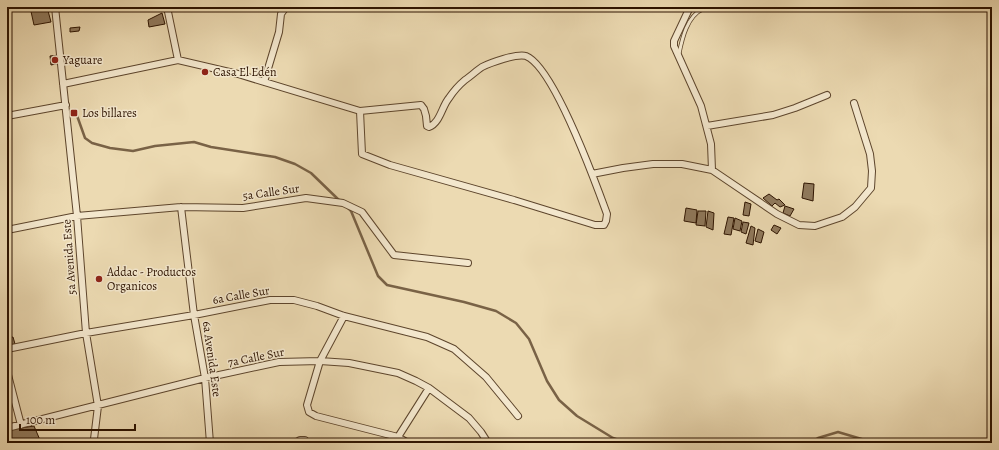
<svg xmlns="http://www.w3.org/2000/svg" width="999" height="450" viewBox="0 0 999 450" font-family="Alegreya,serif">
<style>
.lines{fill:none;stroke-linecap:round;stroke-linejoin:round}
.stream{stroke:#796246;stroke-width:2.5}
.building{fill:#907a5d;stroke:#2d1300}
.lane-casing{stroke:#5d452c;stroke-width:4.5}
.street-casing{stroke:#5d452c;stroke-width:8}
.lane{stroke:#f3e7cd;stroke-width:3}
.street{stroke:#f3e7cd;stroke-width:6}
.poi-dot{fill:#8f2418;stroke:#f3e7cd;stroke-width:1.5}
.labels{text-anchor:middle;stroke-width:3;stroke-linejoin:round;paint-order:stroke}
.poi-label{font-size:12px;fill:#2d1300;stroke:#f3e7cd;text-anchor:start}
.street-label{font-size:12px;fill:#2d1300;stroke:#f3e7cd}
</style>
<rect width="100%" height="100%" fill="#ecdab2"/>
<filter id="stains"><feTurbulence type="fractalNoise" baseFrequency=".005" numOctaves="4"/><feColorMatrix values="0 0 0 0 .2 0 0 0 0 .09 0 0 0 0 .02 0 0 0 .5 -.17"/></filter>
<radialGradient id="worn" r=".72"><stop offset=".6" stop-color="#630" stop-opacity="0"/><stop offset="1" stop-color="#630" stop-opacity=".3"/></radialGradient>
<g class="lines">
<path class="stream" d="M75 110 85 138 92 143 110 148 133 151 155 146 194 142 211 147 275 157 295 164 311 173 341 202
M348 208 351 211 378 276 387 285 464 302 496 311 516 323 529 339 547 381 559 400 577 416 613 438 627 443
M809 443 818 438 838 432 875 443"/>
</g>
<path class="building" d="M30 7H47L51 22 34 25Z
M162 13 165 24 149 27 148 20Z
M80 27 79 31 70 32V28Z
M59 55 60 63 51 65 50 56Z
M804 183 814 184 813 201 802 198Z
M769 194 777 200 779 199 785 205 780 207 775 203 772 206 763 198Z
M745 202 751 204 749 216 743 215Z
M785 206 794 209 790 216 783 213Z
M686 208 697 210 696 223 684 221Z
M698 211H706L705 226 696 225Z
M708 211 714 213 713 230 706 227Z
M728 217 734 218 731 235 724 234Z
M735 218 742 221 740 231 733 229Z
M743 222 749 223 746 234 741 232Z
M774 225 781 228 777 234 771 230Z
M751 226 755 228 753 245 746 243Z
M758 229 764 232 761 243 755 241Z
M13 337 15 344 9 345 7 338Z
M34 426 40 440 32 443H7V430Z"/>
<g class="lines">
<g class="lane-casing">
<path id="lane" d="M679 54C682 39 687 16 703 9 706 8 709 8 712 7"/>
</g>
<g class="street-casing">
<path id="street" d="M55 7 77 216 86 333 98 406 94 439V443
M167 7 178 60
M690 7 674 41V46L701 106 711 144 712 170
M264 82 279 32 281 14 286 7H291
M63 84 178 60 238 74 360 111 421 105 424 109 426 116 427 126 429 127C440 123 442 106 449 98 453 92 459 85 465 80 471 76 476 71 482 67 490 63 517 53 526 56 554 67 596 184 607 214L606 221 604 225H595L514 200 390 165 362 154 360 111
M7 116 66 105
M707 126 773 115 795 108 827 95
M592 174 623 168 653 164H682L712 170 777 214 799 225 815 226 842 217 855 207 871 188 872 171 870 154 854 103
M181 207 194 315 205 378 210 443
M7 230 77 216 181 207 243 208 306 198 343 203 362 212 394 255 468 263
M344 316 320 361 307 405 309 412 316 416 398 437 408 443
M7 349 86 333 194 315 270 300H294L317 306 344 316 427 337 454 349 486 377 518 416
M7 371 21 425
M7 428 205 378 279 362 320 361 349 363 398 373 416 381 429 388 469 418 481 432 488 443
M398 437 429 388
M295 443 300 440H305L307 443"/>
</g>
<use href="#lane" class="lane"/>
<use href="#street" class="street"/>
</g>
<g class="poi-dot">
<circle cx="55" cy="60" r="4"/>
<circle cx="205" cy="72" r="4"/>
<rect x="70" y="109" width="8" height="8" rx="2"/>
<circle cx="99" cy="279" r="4"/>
</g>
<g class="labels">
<g class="poi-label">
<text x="63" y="64">Yaguare</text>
<text x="213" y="76">Casa El Edén</text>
<text x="82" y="117">Los billares</text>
<text x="107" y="276">Addac - Productos<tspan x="107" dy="14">Organicos</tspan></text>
</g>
<g class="street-label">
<text transform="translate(271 192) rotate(-8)" y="4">5a Calle Sur</text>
<text transform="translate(69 257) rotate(-94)" y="4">5a Avenida Este</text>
<text transform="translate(241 295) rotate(-10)" y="4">6a Calle Sur</text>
<text transform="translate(256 357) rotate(-11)" y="4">7a Calle Sur</text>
<text transform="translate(212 359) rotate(82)" y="4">6a Avenida Este</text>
</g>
</g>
<rect width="999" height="450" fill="none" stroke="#ecdab2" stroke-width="24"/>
<rect x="8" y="8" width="983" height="434" fill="none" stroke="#2d1300" stroke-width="2"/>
<rect x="12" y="12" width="975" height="426" fill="none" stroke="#2d1300"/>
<path d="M20 424v6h115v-6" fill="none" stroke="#2d1300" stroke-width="2"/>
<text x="26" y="424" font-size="12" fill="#2d1300" stroke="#f3e7cd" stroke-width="3" paint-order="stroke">100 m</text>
<rect width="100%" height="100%" filter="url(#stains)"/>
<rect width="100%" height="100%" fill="url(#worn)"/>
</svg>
